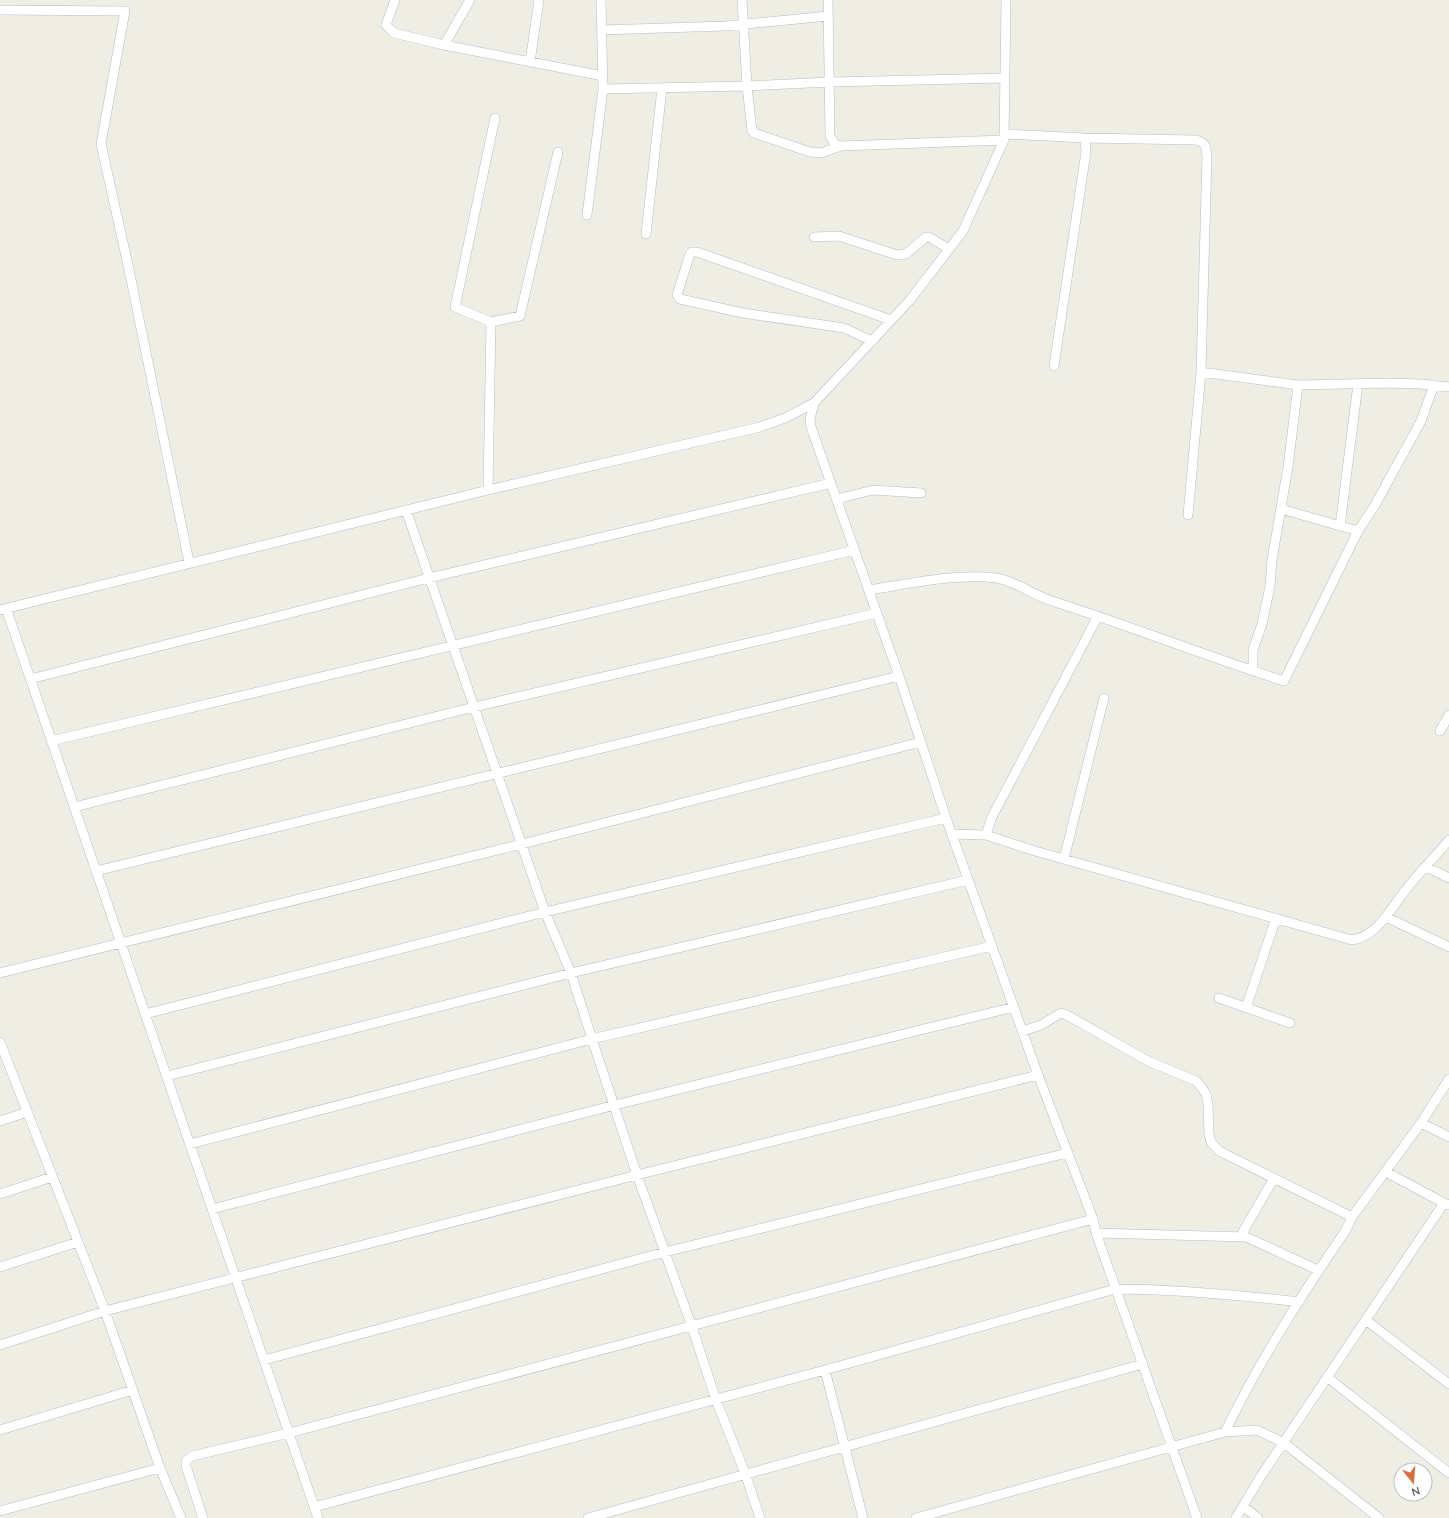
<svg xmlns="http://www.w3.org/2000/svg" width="1449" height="1518" viewBox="0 0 1449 1518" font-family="Quicksand,sans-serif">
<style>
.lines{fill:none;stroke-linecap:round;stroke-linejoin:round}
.minor-casing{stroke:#babbc0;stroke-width:10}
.minor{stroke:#fff;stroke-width:9}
</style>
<rect width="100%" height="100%" fill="#eeeee5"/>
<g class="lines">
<g class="minor-casing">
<path id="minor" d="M395 0 386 25 394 33 444 45 603 76
M742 0 747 86 752 131 754 133 810 152 821 153 841 146
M828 0 830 136 835 144 841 146 1004 140
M0 10 125 11 101 144 128 265 189 562
M602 30 725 26 828 16
M444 45 470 0
M530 62 539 0
M603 89 747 86 830 82 1005 78
M1004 134 1085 138 1195 140C1205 142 1206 146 1207 156L1201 372 1188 515
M587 215 603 89 601 0
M646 234 662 88
M814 237 839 236 897 255 906 254 926 237H929L949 249
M491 322 520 316 558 152
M872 341 844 328 743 313 680 299 677 295 690 254 692 252H697L891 320
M1054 366 1086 152 1085 138
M1201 372 1298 385 1389 383 1421 384 1449 387
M814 403 810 419 811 427 899 676 946 818 1038 1075 1093 1219 1096 1233 1197 1518
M488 490 491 322 455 307 495 118
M837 499 873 490 921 493
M1281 509 1358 531
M406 510 545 912 571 973 592 1039 637 1175 692 1327 716 1400 745 1473 760 1518
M1340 526 1358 384
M869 590C909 584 955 573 996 578 1016 581 1033 595 1052 601 1130 626 1206 656 1284 681L1358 531 1375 505 1421 421 1434 385
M6 608 318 1518
M0 610 488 490 760 427 785 418 814 403 910 300 963 231 1004 140 1006 0
M1253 671V650L1262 624 1270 586 1272 560 1288 467 1298 385
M30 679 429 578 831 483
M1440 731 1449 715
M51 741 855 550
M74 807 474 707 877 613
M952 834 986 835 1035 851 1352 940C1378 936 1390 909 1405 891 1418 873 1435 857 1449 840
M986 835 992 817 1098 616
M1064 859 1104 698
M1426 867 1449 878
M96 871 899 676
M1386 917 1449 947
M0 973 522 844 921 742
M1219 998 1290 1023
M1246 1008 1276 918
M145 1014 545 912 946 818
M1023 1031 1041 1025 1061 1013 1065 1014 1148 1061 1196 1081 1202 1088 1206 1094 1208 1104 1209 1134 1211 1142 1219 1151 1352 1217
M0 1042 105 1311 160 1468 181 1518
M167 1076 571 973 968 880
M0 1121 27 1112
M1421 1123 1449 1137
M190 1144 592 1039 992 946
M1386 1172 1444 1203
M0 1194 52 1177
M212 1209 615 1105 1014 1007
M1096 1233 1246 1237 1318 1270
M1240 1237 1274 1178
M0 1267 78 1242
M1366 1320 1449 1384
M0 1345 105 1311 637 1175 1038 1075
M264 1360 665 1252 1067 1153
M825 1370 863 1518
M1327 1377 1449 1473
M0 1430 133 1390
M1225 1432C1259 1361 1302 1294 1346 1230L1352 1217 1421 1123 1449 1079
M1243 1506 1258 1518
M314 1507 825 1370 1115 1289C1177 1289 1238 1295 1299 1302
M0 1511 160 1468
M203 1518 186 1466V1461L192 1456 289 1433 1093 1219
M588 1518 1143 1364
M916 1518 1225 1432 1257 1430 1284 1443 1379 1518
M1236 1518 1261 1476 1444 1203 1449 1205"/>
</g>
<use href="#minor" class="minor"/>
</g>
<g transform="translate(1413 1482) rotate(163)"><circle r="19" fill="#ffffff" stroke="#bebfc1"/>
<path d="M0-3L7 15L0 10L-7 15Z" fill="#d96e40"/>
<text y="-6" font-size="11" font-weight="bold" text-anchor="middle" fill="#5d5e64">N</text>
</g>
</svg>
